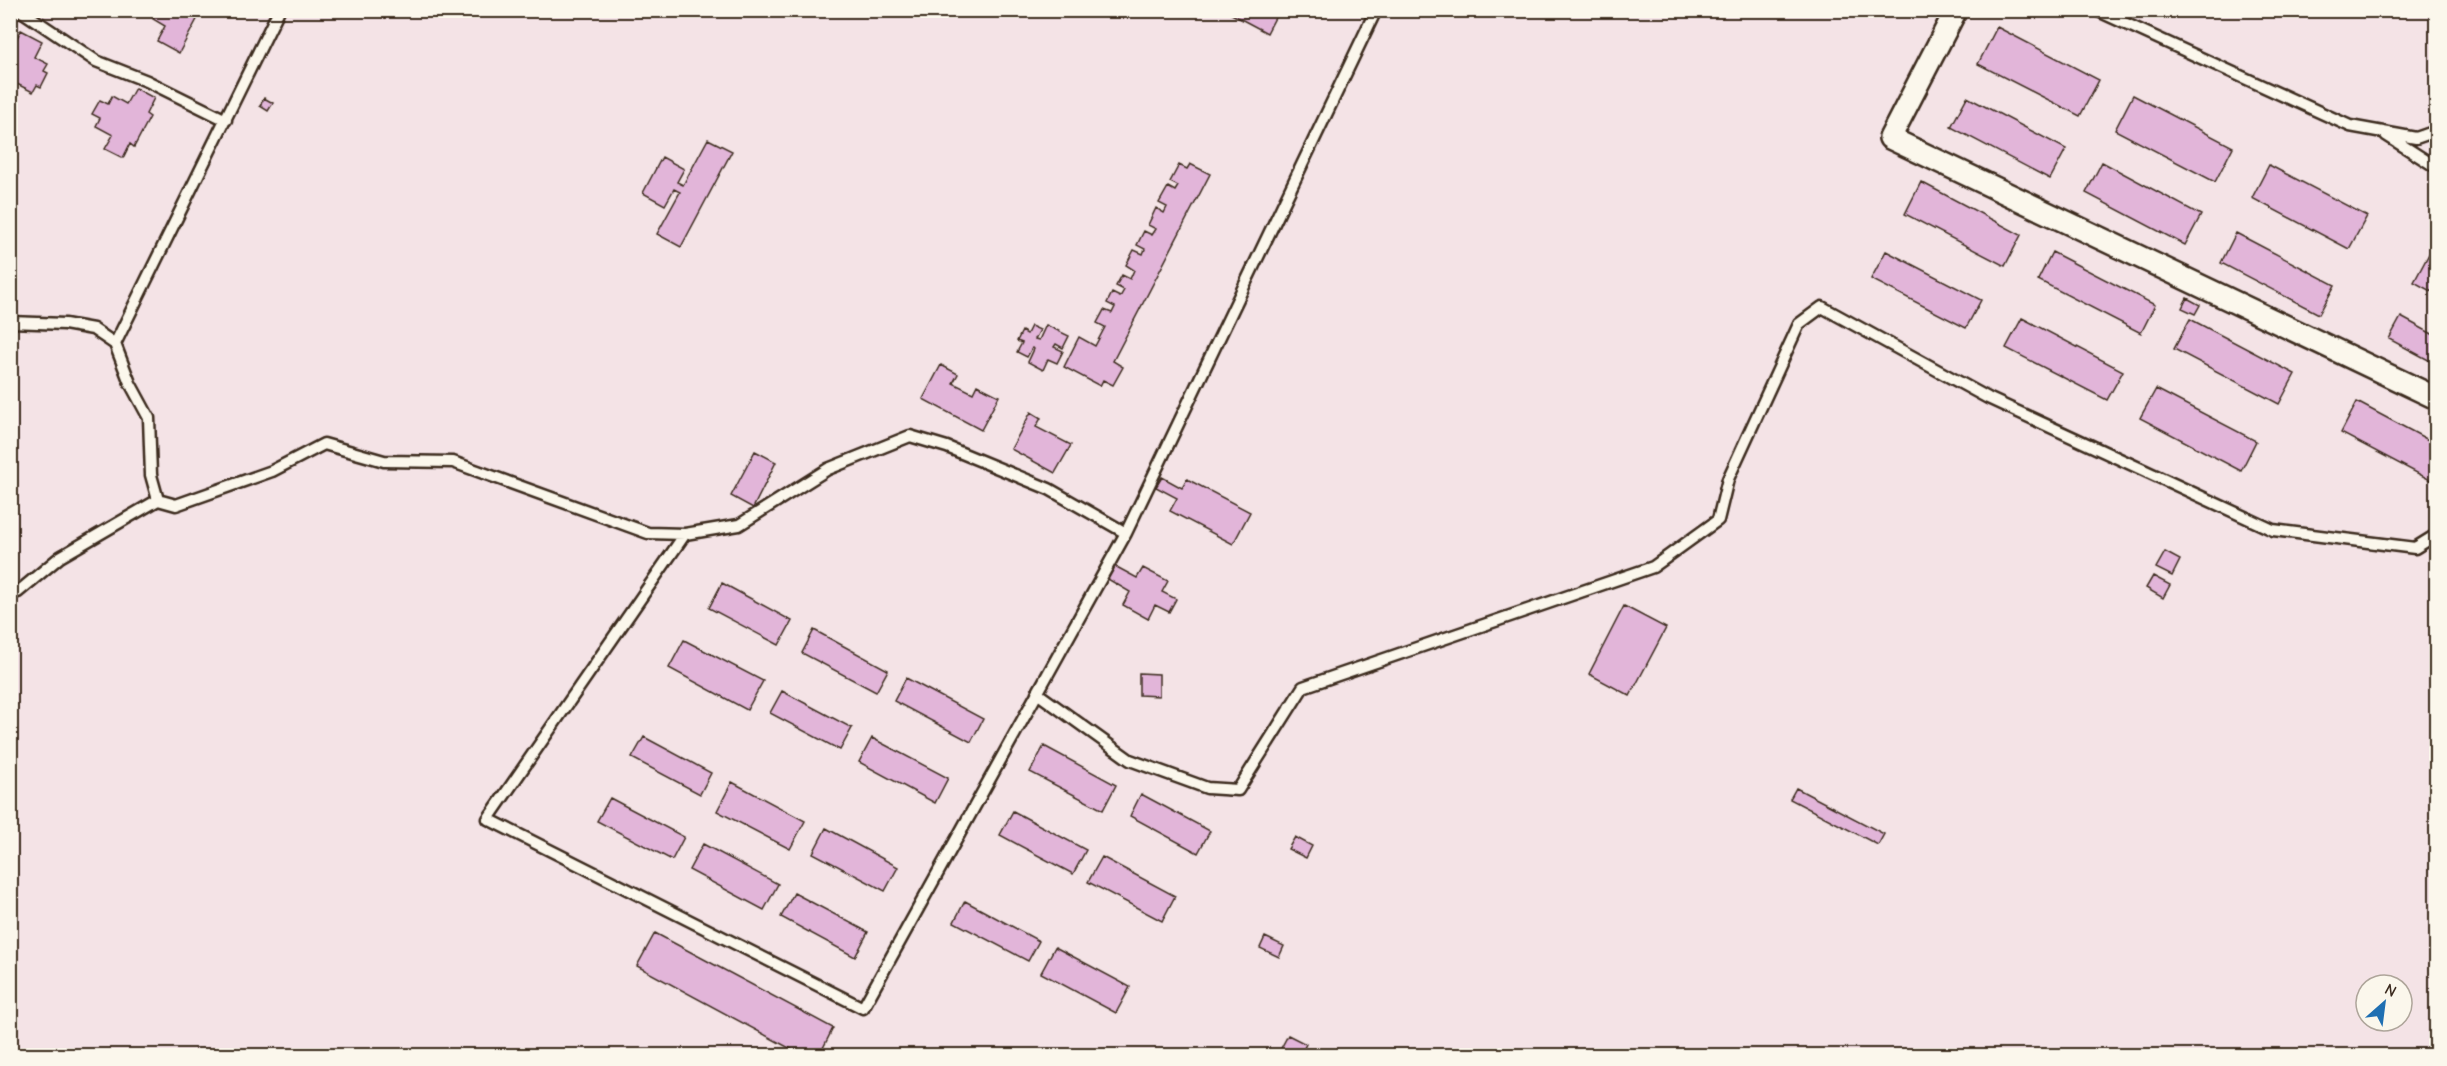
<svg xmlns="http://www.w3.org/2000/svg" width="2447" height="1066" viewBox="0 0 2447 1066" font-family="'Comic Neue',sans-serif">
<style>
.building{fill:#e2b5d9;stroke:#3b2a1e;stroke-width:1.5}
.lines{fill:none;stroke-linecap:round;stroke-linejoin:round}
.lane-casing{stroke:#3b2a1e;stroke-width:15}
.street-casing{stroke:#3b2a1e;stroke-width:26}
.lane{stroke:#fbf7ec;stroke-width:10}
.street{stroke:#fbf7ec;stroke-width:21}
</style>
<rect width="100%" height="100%" fill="#f4e3e6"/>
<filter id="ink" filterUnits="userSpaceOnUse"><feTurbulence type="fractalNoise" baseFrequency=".0167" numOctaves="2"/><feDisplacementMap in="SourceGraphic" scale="12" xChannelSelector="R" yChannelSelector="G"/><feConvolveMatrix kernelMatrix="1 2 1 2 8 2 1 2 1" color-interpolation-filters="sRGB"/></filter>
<g filter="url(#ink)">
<path class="building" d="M156 10H202L179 53 157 41 165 26 153 19Z
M1224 10H1279L1267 33Z
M1997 27 2099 80 2080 116 1978 64Z
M21 30 42 41 34 57 48 64 44 71 48 73 41 87 37 85 33 92 17 84 10 97V46H13Z
M135 88 154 98 146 114 150 117 134 147 130 144 123 158 105 149 113 135 96 126 100 118 92 114 100 100 108 104 112 96 126 104Z
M2133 95 2233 147 2215 182 2115 130Z
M1967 97 2066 149 2050 179 1951 127Z
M264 98 273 103 268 111 260 106Z
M708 139 732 151 681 247 657 234 680 192 674 189 665 205 643 193 662 157 684 169 677 182 683 185Z
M2102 162 2201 215 2185 245 2086 193Z
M1190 164 1210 174 1113 361 1123 367 1113 385 1103 380 1100 386 1064 367 1079 337 1095 346 1105 327 1097 323 1104 310 1112 313 1115 307 1107 303 1112 293 1120 297 1124 290 1116 286 1122 275 1130 279 1134 270 1126 265 1134 250 1143 254 1145 249 1137 245 1144 231 1152 235 1156 229 1148 225 1156 208 1164 213 1167 207 1159 203 1168 187 1175 191 1178 186 1170 182 1179 165 1187 169Z
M2269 165 2367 216 2349 249 2252 198Z
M1921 182 2021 235 2005 266 1905 214Z
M2236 233 2335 285 2319 314 2221 263Z
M1886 251 1981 300 1966 328 1871 279Z
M2052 252 2155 305 2141 333 2038 280Z
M2430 252 2436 255V294L2414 282Z
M2187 298 2200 305 2195 314 2182 308Z
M2401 317 2436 336V364L2389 339Z
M2022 318 2123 371 2107 400 2006 348Z
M2190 319 2295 374 2279 404 2174 349Z
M1046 325 1069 336 1063 348 1056 344 1054 347 1063 351 1057 363 1048 359 1043 370 1028 362 1034 349 1032 348 1027 357 1017 352 1022 343 1017 341 1022 331 1027 334 1031 326 1040 330 1035 339 1039 340Z
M941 365 958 374 953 383 973 393 977 385 999 396 981 430 923 399Z
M2156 389 2256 441 2241 471 2140 418Z
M2357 402 2436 444V483L2341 433Z
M1031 412 1041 418 1036 427 1071 445 1055 473 1011 449Z
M755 451 776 462 753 508 731 496Z
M1162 477 1182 488 1187 479 1250 512 1233 544 1170 511 1177 498 1156 487Z
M2165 552 2180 560 2172 576 2156 568Z
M1113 565 1137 578 1143 568 1168 581 1162 592 1176 599 1169 612 1155 605 1148 619 1123 605 1130 592 1106 578Z
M2153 576 2170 585 2163 598 2146 588Z
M722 583 792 621 779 645 709 608Z
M1624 606 1666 628 1630 696 1589 674Z
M814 630 888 670 876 692 802 653Z
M684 640 763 681 747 710 669 668Z
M1139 673 1159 674V696L1139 695Z
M906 678 983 719 971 742 894 701Z
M782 691 852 728 840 750 770 713Z
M644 737 711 773 700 794 632 758Z
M872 738 948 778 935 803 859 762Z
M1044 746 1116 785 1103 810 1030 772Z
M732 782 805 821 790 849 717 811Z
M1796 788 1884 834 1878 845 1790 799Z
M1141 794 1210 831 1198 853 1130 816Z
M610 798 684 837 672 860 597 821Z
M1013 811 1086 850 1073 874 1000 835Z
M826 828 898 867 885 891 813 853Z
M1295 837 1312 846 1306 858 1288 849Z
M703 844 778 884 764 910 689 870Z
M1102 857 1175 896 1162 921 1088 882Z
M794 893 868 932 855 957 781 917Z
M965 901 1039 941 1028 961 954 922Z
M655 933 833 1028 819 1056H804L637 966Z
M1265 937 1284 946 1279 957 1260 948Z
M1055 947 1130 987 1116 1013 1041 973Z
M1288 1035 1306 1044 1300 1056H1277Z"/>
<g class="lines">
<g class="lane-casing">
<path id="lane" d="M20 10 96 61 147 81 226 120
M279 10 115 344 130 383 149 418 151 475 158 500 176 505 272 471 324 444 384 461 453 462 648 533 685 534 739 525 828 469 910 436 947 447 1049 489 1126 533
M2096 10 2350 126 2416 138 2436 131
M2386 135 2436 167
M10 322 65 324 93 329 115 344
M685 534 488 819 863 1008 1126 533 1376 10
M10 594 18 592 60 557 158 500
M1037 693 1130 760 1207 788 1238 790 1303 687 1653 567 1718 520 1728 479 1799 324 1822 307 1988 398 2273 530 2415 548 2436 535"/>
</g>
<g class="street-casing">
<path id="street" d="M1956 10 1890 138 2436 398"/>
</g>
<use href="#lane" class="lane"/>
<use href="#street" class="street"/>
</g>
</g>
<rect width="2447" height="1066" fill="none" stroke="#fbf7ec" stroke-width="36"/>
<rect x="18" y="18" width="2411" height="1030" fill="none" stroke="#3b2a1e" stroke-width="2" filter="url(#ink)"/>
<g transform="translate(2384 1003) rotate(28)"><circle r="28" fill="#fbf7ec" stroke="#aea59a" stroke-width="1.5"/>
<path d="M0-4.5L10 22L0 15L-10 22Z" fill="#1f6fb2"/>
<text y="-9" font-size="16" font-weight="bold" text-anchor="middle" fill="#3b2a1e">N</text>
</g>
</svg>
